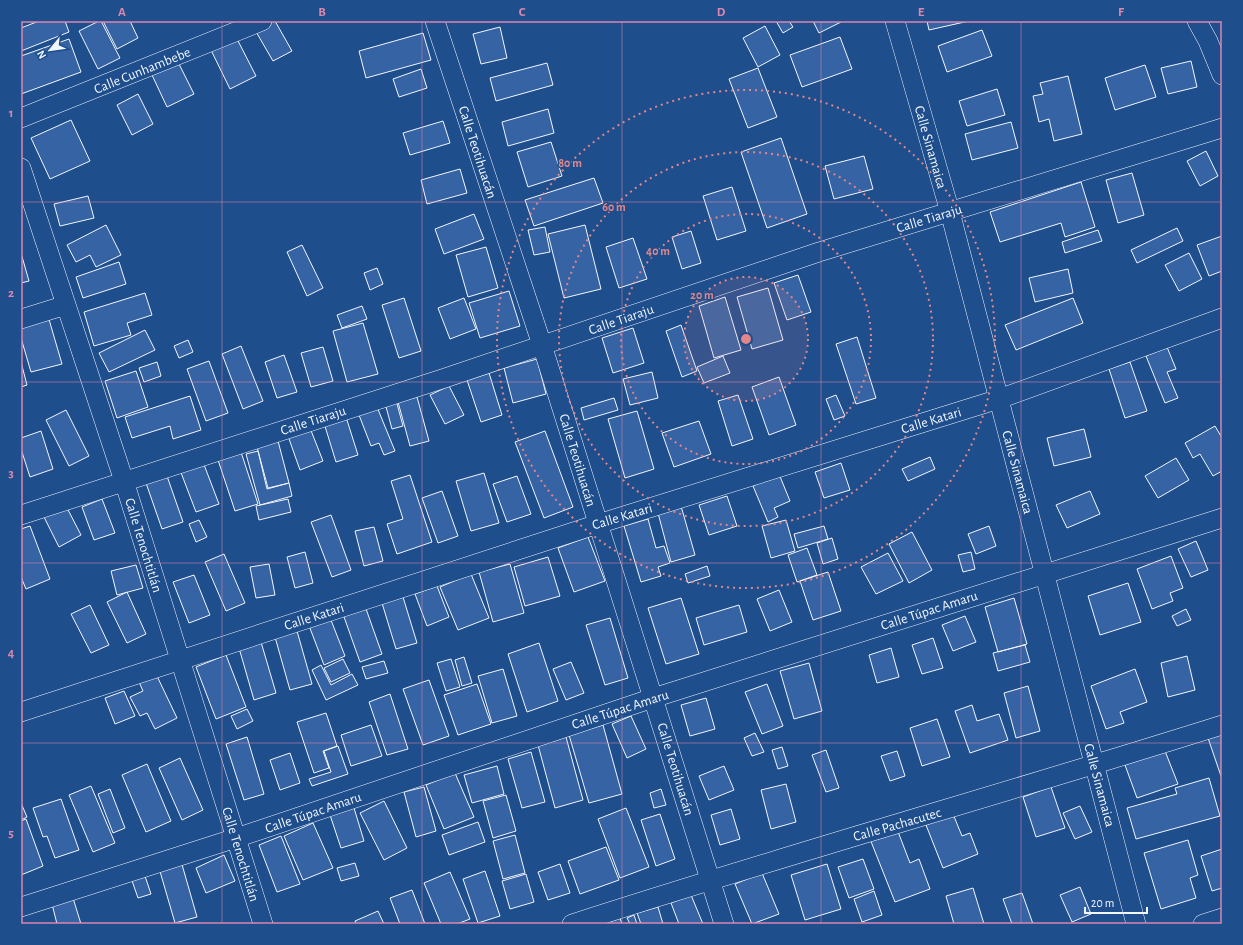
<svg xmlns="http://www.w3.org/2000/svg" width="1243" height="945" viewBox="0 0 1243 945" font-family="'Alegreya Sans',sans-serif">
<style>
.building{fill:#3563a3;stroke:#f2f6ff}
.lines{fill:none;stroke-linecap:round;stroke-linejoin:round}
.minor-casing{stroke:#f2f6ff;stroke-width:20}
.minor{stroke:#1f4e8c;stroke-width:19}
.grid{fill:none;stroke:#da87ad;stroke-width:1;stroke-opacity:0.55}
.ring{fill:none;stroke:#e38589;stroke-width:2;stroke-dasharray:2 4}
.labels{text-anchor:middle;stroke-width:3;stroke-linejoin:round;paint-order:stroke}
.street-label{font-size:14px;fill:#f2f6ff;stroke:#1f4e8c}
.centre{fill:#e38589;stroke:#1f4e8c;stroke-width:2}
.ring-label{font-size:12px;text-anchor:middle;font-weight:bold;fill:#e38589;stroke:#1f4e8c;stroke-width:3;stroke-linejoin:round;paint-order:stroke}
.neatline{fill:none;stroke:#da87ad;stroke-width:1.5}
.grid-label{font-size:13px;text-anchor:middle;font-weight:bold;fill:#da87ad}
</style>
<rect width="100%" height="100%" fill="#1f4e8c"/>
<path class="building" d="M39 21H65L69 32 21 51V28Z
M99 21H101L120 58 98 69 79 31Z
M103 21H130L138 38 117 49Z
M271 21H275L292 51 273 61 255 30Z
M776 21H789L793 27 783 33Z
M813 21H841V22L819 33Z
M927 21H969L929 30Z
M765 26 780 55 758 67 743 38Z
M500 27 507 58 481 64 473 34Z
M982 30 992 56 947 72 938 46Z
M423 33 431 60 366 78 359 51Z
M235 35 256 76 230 89 210 48Z
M840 37 852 69 802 87 790 55Z
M69 39 81 72 21 94V56Z
M1191 61 1197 87 1168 94 1161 68Z
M178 62 194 94 167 107 152 75Z
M547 63 553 85 496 101 490 78Z
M1145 65 1156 97 1115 110 1105 78Z
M758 68 777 117 748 128 729 79Z
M421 69 427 88 399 97 393 79Z
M1068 76 1082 134 1054 141 1049 119 1039 122 1033 96 1043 94 1040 83Z
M997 89 1005 115 967 126 959 101Z
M138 94 153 124 132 135 117 105Z
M548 109 554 133 508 146 502 122Z
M71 120 90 161 50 179 31 138Z
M443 121 450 143 410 155 403 133Z
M1011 122 1018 148 972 160 965 134Z
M781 138 807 214 767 228 741 152Z
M551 142 562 176 528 187 517 152Z
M1206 151 1218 176 1200 186 1187 161Z
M864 156 873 189 834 199 825 166Z
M460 169 467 193 427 204 421 180Z
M1132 173 1144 215 1118 223 1106 180Z
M594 178 603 203 534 226 525 200Z
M1081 182 1095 227 1065 237 1061 223 1000 242 990 212Z
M732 187 746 231 717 240 703 196Z
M88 196 94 218 60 226 54 204Z
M474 214 484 239 444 254 435 229Z
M106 225 121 255 96 267 90 255 76 262 67 245Z
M585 225 601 289 564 298 548 234Z
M545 227 550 252 534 255 528 230Z
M1177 228 1183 241 1137 263 1131 250Z
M1098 230 1102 241 1065 253 1062 242Z
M691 231 701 263 682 269 672 237Z
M1222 236V271L1209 276 1197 245Z
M633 238 647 279 619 288 606 247Z
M302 245 323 288 307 296 287 252Z
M486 247 498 288 468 297 456 255Z
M21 253 29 281 21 283Z
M1189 253 1202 279 1179 291 1165 265Z
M119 262 126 284 83 298 76 277Z
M377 268 383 284 370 290 364 273Z
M1068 269 1073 293 1035 302 1029 278Z
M798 275 811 312 787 320 774 283Z
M768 288 783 340 752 349 737 297Z
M509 291 520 326 480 338 469 303Z
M145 293 152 315 127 323 131 335 94 346 84 312Z
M725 297 741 350 714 358 699 306Z
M404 298 421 351 399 358 382 305Z
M464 298 476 329 450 339 438 308Z
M1073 298 1083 323 1016 350 1005 325Z
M362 306 367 319 342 328 337 315Z
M48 316 62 364 31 372 21 338V324Z
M363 323 378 374 347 382 333 331Z
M681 325 697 371 682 377 666 331Z
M633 328 644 363 613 373 602 338Z
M145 330 155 350 109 372 99 353Z
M857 337 876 398 856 404 836 344Z
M188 340 193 352 179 358 174 346Z
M241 346 263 401 243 409 222 354Z
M323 347 333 381 311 387 301 353Z
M1167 347 1176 369 1167 372 1178 398 1165 403 1146 356Z
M284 355 297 392 277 398 265 362Z
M723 356 730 373 704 383 697 367Z
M537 359 546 394 513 403 504 368Z
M209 361 228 413 206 421 187 369Z
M21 362 27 385 21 387Z
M157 362 161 376 144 382 139 368Z
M1130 362 1147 411 1125 418 1109 369Z
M136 371 148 407 117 418 105 381Z
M652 372 658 398 630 405 623 379Z
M489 373 502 415 481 422 467 380Z
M779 377 796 425 769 435 752 387Z
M449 386 464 415 445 424 430 395Z
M738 395 753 439 732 446 718 401Z
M836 395 845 416 834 420 826 399Z
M190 396 201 430 173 439 170 426 132 438 125 417Z
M417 397 429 441 410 446 398 402Z
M614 398 618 410 584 420 581 408Z
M396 400 403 426 392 429 385 403Z
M377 407 395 451 384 455 379 443 371 446 359 415Z
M66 410 89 456 69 466 46 420Z
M637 411 654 469 625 478 608 419Z
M346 417 358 455 336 462 324 423Z
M699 421 711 454 674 467 662 433Z
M1215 426 1222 438V471L1213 476 1200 454 1193 458 1185 443Z
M310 428 323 461 300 470 288 436Z
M1084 429 1091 457 1054 466 1047 438Z
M41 431 53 469 30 477 21 449V438Z
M545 431 573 507 544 518 515 442Z
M278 441 289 483 268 488 257 447Z
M258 451 267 489 289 483 292 496 260 505 246 454Z
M241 452 258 504 235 511 218 460Z
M930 457 935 469 908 481 902 469Z
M1176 458 1189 480 1158 498 1145 476Z
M203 462 219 504 196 512 180 470Z
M841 463 850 490 824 498 815 472Z
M484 473 499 523 471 531 456 481Z
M779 474 790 501 774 508 778 517 768 522 753 486Z
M410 475 432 542 397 554 387 524 403 519 391 481Z
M167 476 183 522 162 529 146 483Z
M517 476 531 514 507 522 493 484Z
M442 491 458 536 438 543 422 498Z
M1090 491 1100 514 1067 528 1056 505Z
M727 496 737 526 709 535 699 505Z
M102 499 115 533 94 540 82 507Z
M288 499 291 512 259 520 256 506Z
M65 504 81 535 59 547 43 515Z
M681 506 695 555 671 562 658 513Z
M331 515 351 570 332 577 311 522Z
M648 519 656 548 664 546 670 563 658 567 661 576 641 582 624 526Z
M199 520 207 537 196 542 189 524Z
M786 520 795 551 771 558 762 526Z
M30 526 50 579 26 589 21 577V529Z
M824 526 828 539 798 548 794 534Z
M989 526 996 546 976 554 968 534Z
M374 527 383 561 364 566 355 531Z
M912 532 932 570 909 583 889 544Z
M588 537 605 581 574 592 558 548Z
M832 538 838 559 823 564 817 543Z
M1196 541 1208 570 1191 577 1178 549Z
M807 548 817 575 797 582 788 555Z
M305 552 313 583 295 588 287 557Z
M971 552 975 569 963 572 958 555Z
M888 553 903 581 876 594 861 567Z
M224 554 245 603 226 611 205 562Z
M1171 556 1183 588 1170 593 1173 601 1152 609 1137 569Z
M548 557 560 596 525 606 514 567Z
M269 564 275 595 256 598 250 567Z
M510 564 524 613 493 622 479 572Z
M136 565 143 588 117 595 111 571Z
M707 566 710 576 688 583 685 574Z
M828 572 841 611 813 620 800 581Z
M471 574 489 618 458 630 440 587Z
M194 575 210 615 189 623 173 582Z
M1128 583 1141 622 1100 635 1088 596Z
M437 586 449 617 427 626 415 594Z
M779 590 792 622 770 631 757 599Z
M127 592 146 634 127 643 107 602Z
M403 597 417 643 396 649 382 603Z
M681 598 699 654 666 664 648 608Z
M1014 598 1027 644 998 652 985 607Z
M90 605 109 645 91 653 71 614Z
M739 605 747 632 704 645 696 618Z
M365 606 382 654 360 662 343 614Z
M1186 609 1191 620 1177 626 1172 616Z
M329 615 345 656 324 665 308 623Z
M965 616 976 642 953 651 942 625Z
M610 618 628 678 605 685 586 625Z
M297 631 312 684 290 690 275 637Z
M933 638 943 668 922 674 912 645Z
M261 642 276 693 254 700 239 648Z
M539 643 558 701 527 712 508 654Z
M1025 645 1030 662 998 671 993 653Z
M891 648 899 677 877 683 869 655Z
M226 655 246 707 216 719 196 667Z
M1187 656 1195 690 1168 697 1161 663Z
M464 657 472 683 462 686 455 660Z
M343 659 350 673 331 682 324 668Z
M451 659 460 687 446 691 437 663Z
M384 661 388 673 366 679 362 667Z
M571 662 584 693 566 700 553 669Z
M809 663 822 711 794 719 780 671Z
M321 665 331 685 352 674 358 685 326 700 312 670Z
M503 669 517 716 492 723 478 676Z
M1135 669 1147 702 1120 712 1124 723 1106 729 1091 686Z
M156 674 177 718 155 729 147 713 140 716 130 697 143 691 139 682Z
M429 680 449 736 423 745 403 689Z
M477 684 491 724 458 735 444 695Z
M767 684 783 726 762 734 745 692Z
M1028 686 1040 731 1016 738 1004 693Z
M124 691 135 716 115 724 105 698Z
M390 694 408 749 387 755 369 702Z
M706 698 715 729 690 736 681 705Z
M972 705 977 721 999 714 1008 740 970 753 955 711Z
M247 709 253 721 237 729 231 716Z
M326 713 337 746 323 751 329 768 314 773 297 722Z
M631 716 646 749 627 758 612 724Z
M937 719 950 757 922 766 910 728Z
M371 725 382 756 351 766 341 735Z
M603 725 622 794 589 803 569 735Z
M1222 730V779L1207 735Z
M755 733 764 752 752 756 744 738Z
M247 737 264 794 244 800 226 744Z
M566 737 583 800 555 808 538 745Z
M338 746 348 774 312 786 309 779 331 772 324 751Z
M782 747 788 766 778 769 772 750Z
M826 750 839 788 826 792 812 755Z
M897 751 905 776 890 781 881 756Z
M1165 751 1178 784 1137 798 1125 765Z
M531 752 545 802 522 808 508 759Z
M290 753 300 783 280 790 270 760Z
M180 758 203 810 182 820 159 768Z
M147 764 171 821 146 832 122 775Z
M497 766 504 794 472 803 464 775Z
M724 766 734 790 709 800 699 776Z
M455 773 474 817 444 829 426 785Z
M1209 778 1220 816 1136 839 1127 808 1177 794 1175 788Z
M786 784 796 822 771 829 761 790Z
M91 786 115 843 93 852 69 795Z
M424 787 436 831 416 837 404 792Z
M1051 787 1065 828 1036 837 1023 797Z
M110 789 125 828 113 833 98 794Z
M661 789 666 805 654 808 650 793Z
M506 795 516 831 493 838 483 801Z
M61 799 79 850 55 858 47 836 43 837 33 808Z
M384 801 407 848 384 860 360 813Z
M21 803 27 817 21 820Z
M1080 806 1092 832 1075 839 1063 813Z
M354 808 364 841 341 848 330 815Z
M626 808 649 867 620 878 598 819Z
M731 809 740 839 720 845 711 815Z
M660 814 675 859 656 866 641 820Z
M953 814 962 836 970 833 978 854 943 868 926 825Z
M26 819 43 866 21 875V821Z
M478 822 485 842 449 855 442 835Z
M313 823 333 868 303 880 284 836Z
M897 829 910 863 919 859 930 889 895 902 870 839Z
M515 835 525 873 503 879 493 841Z
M281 836 300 884 277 892 259 845Z
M1188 840 1198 875 1190 878 1196 898 1161 909 1144 853Z
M606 847 619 880 580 894 568 861Z
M1222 849V888L1212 891 1201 856Z
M224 855 235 881 206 893 196 868Z
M863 859 874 889 849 898 838 867Z
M181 861 197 917 175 923 159 868Z
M355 863 359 876 341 881 337 868Z
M560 864 570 893 548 900 538 872Z
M827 864 841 909 805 920 791 875Z
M143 870 151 894 138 898 130 875Z
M485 871 500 916 478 923 463 879Z
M450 872 470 919 457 924H441L424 883Z
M762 873 779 914 752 924 735 884Z
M526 874 534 902 510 909 502 881Z
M1080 887 1091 914 1072 922 1060 895Z
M973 888 984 924H954L946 896Z
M412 890 425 924H400L390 898Z
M874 891 882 915 862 922 854 899Z
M1022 893 1033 924H1012L1003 899Z
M691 895 703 924H679L671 903Z
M73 898 81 924H57L52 904Z
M658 907 663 924H641L637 913Z
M378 911 384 924H356L355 921Z
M634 915 637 924H630L627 918Z
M620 918 622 924H604Z"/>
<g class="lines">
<g class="minor-casing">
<path id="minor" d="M435 21 542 345 724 924
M895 21 950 212 1136 924
M1197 21 1208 41 1222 75
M21 118 262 21
M21 168 124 481 263 924
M21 319 66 305
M21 515 442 379 819 252 1222 128
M21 712 598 524 999 399 1222 318
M21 907 236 838 653 698 1222 518
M572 924C788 854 1006 793 1222 725
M1203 924 1222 918"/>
</g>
<use href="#minor" class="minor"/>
</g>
<path class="grid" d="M222 21V924M422 21V924M622 21V924M821 21V924M1021 21V924M21 202H1222M21 382H1222M21 563H1222M21 743H1222"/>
<circle cx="746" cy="339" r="62" fill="#e38589" fill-opacity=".12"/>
<g class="ring">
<circle cx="746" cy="339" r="62"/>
<circle cx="746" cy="339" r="125"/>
<circle cx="746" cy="339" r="187"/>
<circle cx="746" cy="339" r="249"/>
</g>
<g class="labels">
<g class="street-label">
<text transform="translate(142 70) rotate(-22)" y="5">Calle Cunhambebe</text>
<text transform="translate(931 147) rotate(74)" y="5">Calle Sinamaica</text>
<text transform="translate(478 152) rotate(72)" y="5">Calle Teotihuacán</text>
<text transform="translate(929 218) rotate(-17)" y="5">Calle Tiaraju</text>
<text transform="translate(621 319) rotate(-19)" y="5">Calle Tiaraju</text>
<text transform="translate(313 420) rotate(-18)" y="5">Calle Tiaraju</text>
<text transform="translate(931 420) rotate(-17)" y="5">Calle Katari</text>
<text transform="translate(578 460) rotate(73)" y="5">Calle Teotihuacán</text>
<text transform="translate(1018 472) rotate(75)" y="5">Calle Sinamaica</text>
<text transform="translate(622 516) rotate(-17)" y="5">Calle Katari</text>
<text transform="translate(144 545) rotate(73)" y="5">Calle Tenochtitlán</text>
<text transform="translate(929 610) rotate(-18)" y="5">Calle Túpac Amaru</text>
<text transform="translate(314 616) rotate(-18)" y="5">Calle Katari</text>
<text transform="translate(620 709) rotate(-18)" y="5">Calle Túpac Amaru</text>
<text transform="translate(676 769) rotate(73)" y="5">Calle Teotihuacán</text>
<text transform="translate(1100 785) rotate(75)" y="5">Calle Sinamaica</text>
<text transform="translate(313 812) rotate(-19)" y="5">Calle Túpac Amaru</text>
<text transform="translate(897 824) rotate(-16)" y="5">Calle Pachacutec</text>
<text transform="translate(241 854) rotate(73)" y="5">Calle Tenochtitlán</text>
</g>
</g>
<circle cx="746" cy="339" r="6" class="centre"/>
<g class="ring-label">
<text x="570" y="167">80 m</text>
<text x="614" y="211">60 m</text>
<text x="658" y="255">40 m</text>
<text x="702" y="299">20 m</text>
</g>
<rect width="1243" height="945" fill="none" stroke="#1f4e8c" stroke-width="44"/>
<g transform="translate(50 50) rotate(241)" stroke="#1f4e8c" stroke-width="3" paint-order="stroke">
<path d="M0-3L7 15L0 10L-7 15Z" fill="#f2f6ff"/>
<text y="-6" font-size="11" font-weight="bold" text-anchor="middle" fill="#f2f6ff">N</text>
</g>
<path d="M1085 907v6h62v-6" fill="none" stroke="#f2f6ff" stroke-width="2"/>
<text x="1091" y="907" font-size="12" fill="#f2f6ff" stroke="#1f4e8c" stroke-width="3" paint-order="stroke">20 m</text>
<rect x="22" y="22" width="1199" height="901" class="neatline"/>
<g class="grid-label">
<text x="122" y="16">A</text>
<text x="322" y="16">B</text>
<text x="522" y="16">C</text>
<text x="721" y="16">D</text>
<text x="921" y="16">E</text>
<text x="1121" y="16">F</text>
<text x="11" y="117">1</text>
<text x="11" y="297">2</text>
<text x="11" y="477">3</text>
<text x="11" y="657">4</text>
<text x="11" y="837">5</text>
</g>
</svg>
